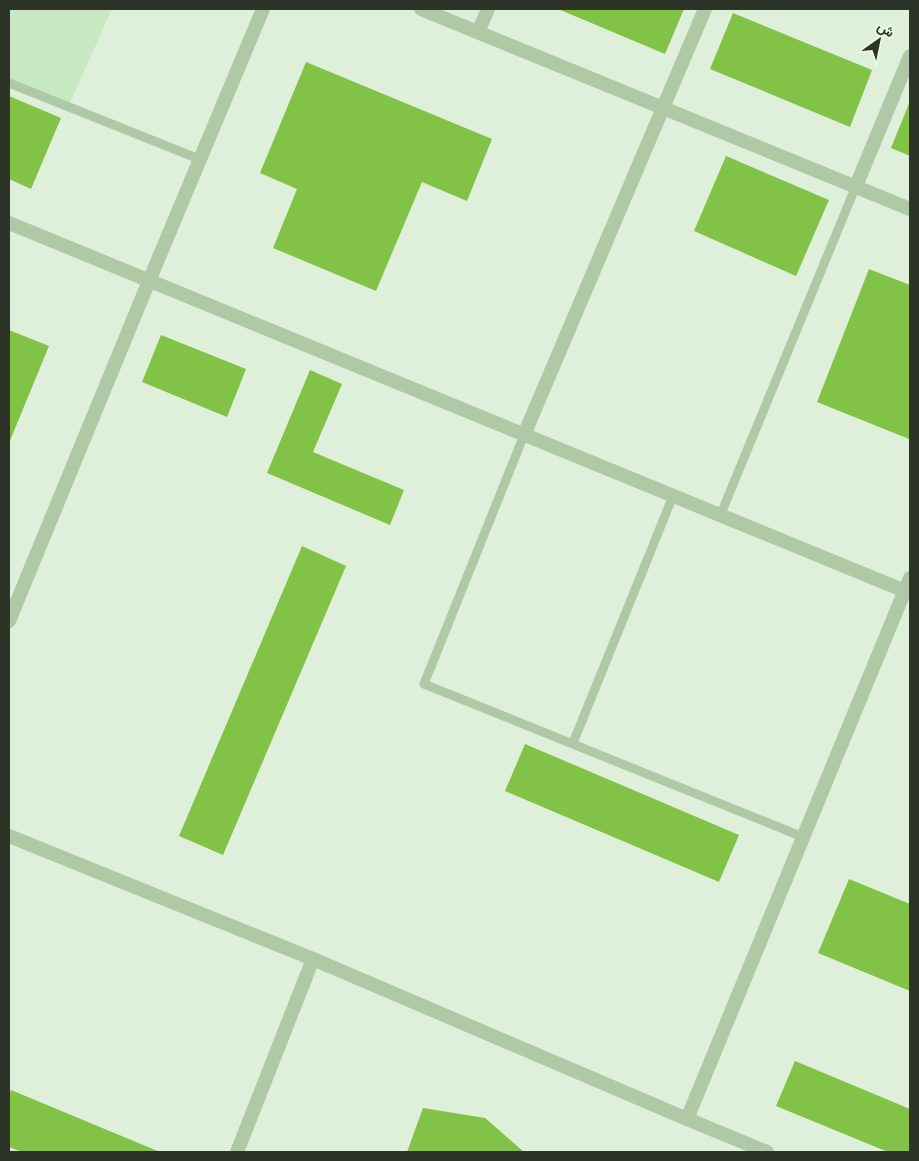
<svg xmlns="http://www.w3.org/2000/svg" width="919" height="1161" viewBox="0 0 919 1161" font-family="Overpass,Vazirmatn,sans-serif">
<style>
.plaza{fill:#c8e8c1}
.building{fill:#82c247}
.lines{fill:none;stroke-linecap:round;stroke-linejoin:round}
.service{stroke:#afc8a6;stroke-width:9}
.minor{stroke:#afc8a6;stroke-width:14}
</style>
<rect width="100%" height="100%" fill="#def0da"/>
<path class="plaza" d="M9 9H112L68 107 9 83Z"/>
<path class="building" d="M558 9H684L665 54Z
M733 13 872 70 850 127 710 69Z
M306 62 492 139 467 201 422 182 376 291 273 248 297 189 260 173Z
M9 96 61 118 31 189 9 179Z
M910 101V156L891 148Z
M726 156 829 200 796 276 694 231Z
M869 269 910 285V436L909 439 817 402Z
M9 330 49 346 9 443Z
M161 335 246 369 227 417 142 382Z
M310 370 342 384 313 452 404 490 390 525 267 473Z
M302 546 346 566 223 855 179 836Z
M525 744 739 835 719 882 505 791Z
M849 879 910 904V991L818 953Z
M795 1061 910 1109V1152H888L776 1106Z
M11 1090 160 1152H22L9 1147V1095Z
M423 1108 485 1118 524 1152H407Z"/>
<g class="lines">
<path class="service" d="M9 83 199 159
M524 435 424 684 803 837
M720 516 856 186
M573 743 673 496"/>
<path class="minor" d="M421 9 910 209
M478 32 488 9
M856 186 910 56
M9 223 905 591
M524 435 705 9
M9 621 149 281 263 9
M9 836 313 959 687 1119 767 1152
M687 1119 910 578
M237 1152 313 959"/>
</g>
<rect width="919" height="1161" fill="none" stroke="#2c3427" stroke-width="20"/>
<g transform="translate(879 40) rotate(33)" stroke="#e9f8e6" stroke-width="4" paint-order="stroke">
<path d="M0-4L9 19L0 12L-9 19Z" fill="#2c3427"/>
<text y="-8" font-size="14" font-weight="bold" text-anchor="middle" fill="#2c3427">ش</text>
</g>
</svg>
